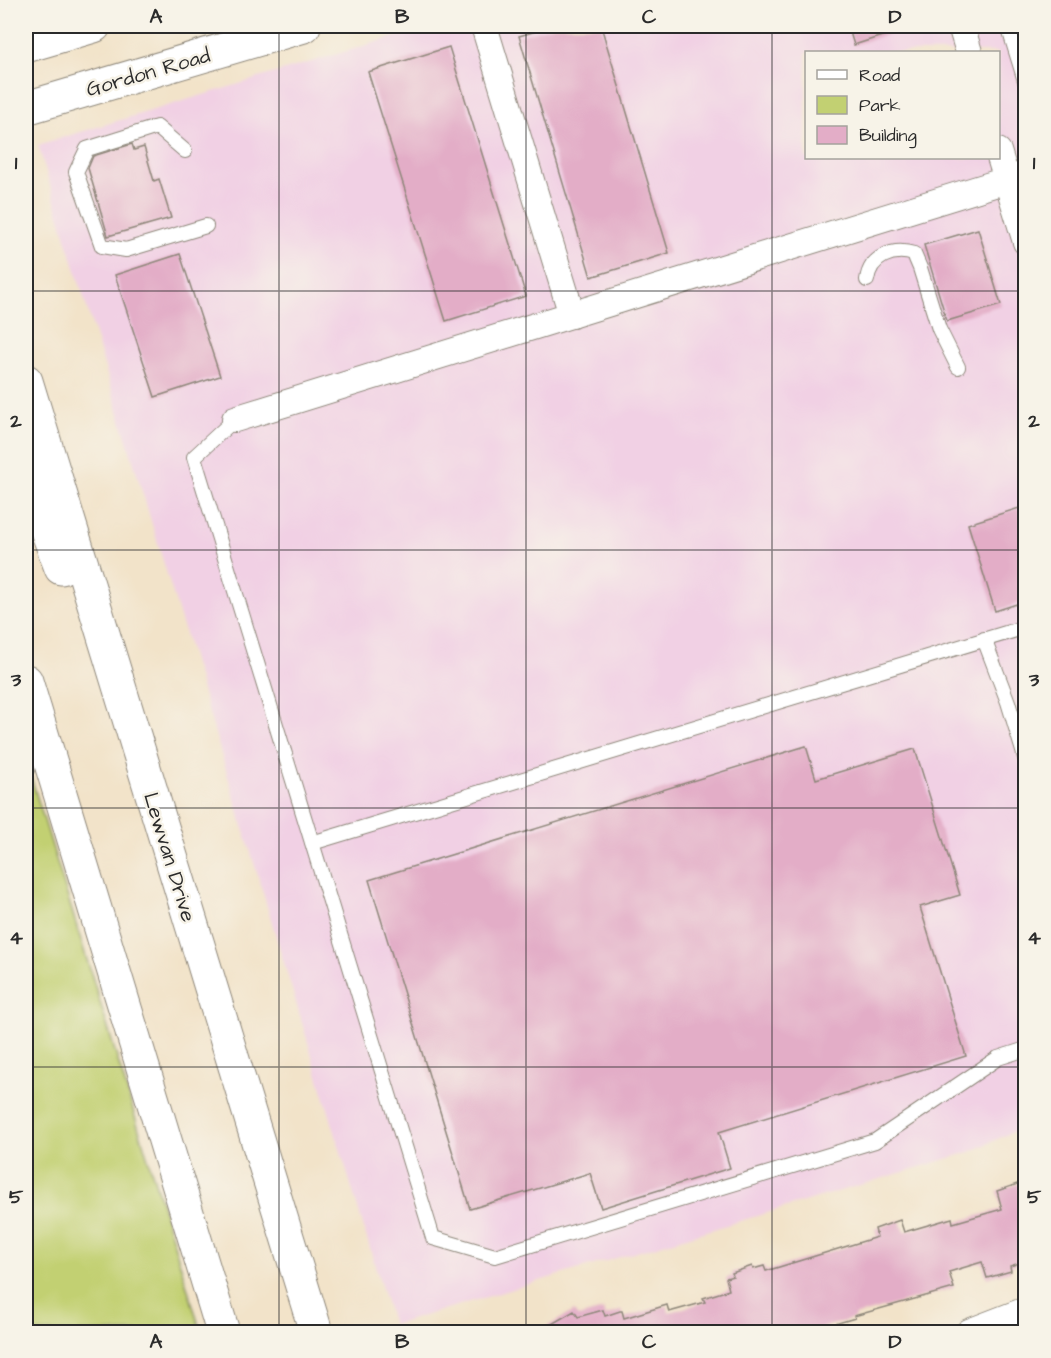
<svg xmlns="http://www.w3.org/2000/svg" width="1051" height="1358" viewBox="0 0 1051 1358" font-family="'Architects Daughter',sans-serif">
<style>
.built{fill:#f1d0e4;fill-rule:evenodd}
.green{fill:#c2d072;stroke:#767e4e;stroke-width:1.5}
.building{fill:#e3adc7}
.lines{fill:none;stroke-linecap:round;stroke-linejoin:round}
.lane-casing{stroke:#8e877a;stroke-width:16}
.street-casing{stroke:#8e877a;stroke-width:28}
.secondary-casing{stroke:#8e877a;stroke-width:35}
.lane{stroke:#fff;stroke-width:14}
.street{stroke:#fff;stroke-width:26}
.secondary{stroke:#fff;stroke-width:33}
.grid{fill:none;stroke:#2b2b2b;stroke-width:1.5;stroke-opacity:0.55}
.labels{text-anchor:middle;stroke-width:5;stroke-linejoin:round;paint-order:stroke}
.street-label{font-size:21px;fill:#2b2b2b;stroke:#f7f3e8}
.neatline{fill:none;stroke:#2b2b2b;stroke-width:2}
.grid-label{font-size:20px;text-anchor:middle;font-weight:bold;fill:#2b2b2b}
</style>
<rect width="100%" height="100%" fill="#f7f3e8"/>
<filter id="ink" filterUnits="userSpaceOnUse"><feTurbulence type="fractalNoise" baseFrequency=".0167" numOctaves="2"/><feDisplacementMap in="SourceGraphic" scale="12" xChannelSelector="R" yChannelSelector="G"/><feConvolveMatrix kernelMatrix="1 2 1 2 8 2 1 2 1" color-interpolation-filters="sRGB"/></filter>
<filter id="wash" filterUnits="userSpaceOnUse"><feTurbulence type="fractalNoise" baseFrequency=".008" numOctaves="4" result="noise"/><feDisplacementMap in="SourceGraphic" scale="24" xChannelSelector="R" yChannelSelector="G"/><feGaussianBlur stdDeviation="1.35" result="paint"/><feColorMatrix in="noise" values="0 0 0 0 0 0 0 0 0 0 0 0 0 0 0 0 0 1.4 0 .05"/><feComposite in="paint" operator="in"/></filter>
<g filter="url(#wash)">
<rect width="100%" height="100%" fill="#f2e3c9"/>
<path class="built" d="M430 26H1025V1126L970 1152 393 1325 38 145ZM806 52H998V158H806Z"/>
<path class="green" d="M26 761 201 1332H26Z"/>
<g id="blocks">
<path class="building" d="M554 26H601L669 253 591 277 519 36Z
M848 26H903L904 29 854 45Z
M449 47 526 296 446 321 368 72Z
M132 144 134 150 144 147 154 181 159 179 171 218 108 236 88 168 93 156Z
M978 229 1001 305 947 321 924 245Z
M180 254 220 376 155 397 115 275Z
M1026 506V601L995 611 968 524Z
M806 746 816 779 915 749 960 895 920 907 966 1056 719 1132 730 1168 601 1208 590 1173 470 1209 369 880Z
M1026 1181V1261L1010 1266 1011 1271 987 1278 982 1262 949 1272 954 1288 854 1316 855 1318 808 1332H538L574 1311 578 1317 603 1310 605 1316 620 1311H622L624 1318 667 1305 669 1312 705 1302 703 1298 729 1290 726 1278 733 1276 732 1273 752 1266 753 1269 764 1266 766 1271 877 1237 875 1229 900 1220 904 1232 952 1218 953 1223 1002 1209 997 1191Z"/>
</g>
</g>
<g filter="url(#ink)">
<use href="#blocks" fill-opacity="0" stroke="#8e877a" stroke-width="1.5"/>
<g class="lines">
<g class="lane-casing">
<path id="lane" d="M1008 26 1026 84
M185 151 157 127 87 149 76 172 102 246 126 250 206 226
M867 280C870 257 893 247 914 254L920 268 939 329 958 367
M235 419 194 457 433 1238 495 1256 875 1141 998 1058 1026 1049
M984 639 1008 702 1026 761
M312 843 1026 627"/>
</g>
<g class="street-casing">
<path id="street" d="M484 26 572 315
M961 26 969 52
M998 151 1026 242
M235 419 1026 174
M969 1332 1026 1310"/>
</g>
<g class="secondary-casing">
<path id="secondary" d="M26 46 94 26
M26 108 304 26
M26 381 316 1332
M26 474 61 568
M26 681 223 1332"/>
</g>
<use href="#lane" class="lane"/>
<use href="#street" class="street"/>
<use href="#secondary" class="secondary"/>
</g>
</g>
<path class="grid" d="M279 26V1332M526 26V1332M772 26V1332M26 291H1026M26 550H1026M26 808H1026M26 1067H1026"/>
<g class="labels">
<g class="street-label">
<text transform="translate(148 72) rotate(-16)" y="7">Gordon Road</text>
<text transform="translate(170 857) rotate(73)" y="7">Lewvan Drive</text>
</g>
</g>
<rect width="1051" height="1358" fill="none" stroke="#f7f3e8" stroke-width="66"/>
<rect x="805" y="51" width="195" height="108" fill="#f7f3e8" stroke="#a5a39c" stroke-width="1.5"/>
<rect x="817" y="70" width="30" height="9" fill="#ffffff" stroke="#a5a39c" stroke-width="1.5"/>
<text x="859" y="81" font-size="18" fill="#2b2b2b">Road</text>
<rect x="817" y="96" width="30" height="18" fill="#c2d072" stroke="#a5a39c" stroke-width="1.5"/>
<text x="859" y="111" font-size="18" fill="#2b2b2b">Park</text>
<rect x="817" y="126" width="30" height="18" fill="#e3adc7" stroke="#a5a39c" stroke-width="1.5"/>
<text x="859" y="141" font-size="18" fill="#2b2b2b">Building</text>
<rect x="33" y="33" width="985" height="1292" class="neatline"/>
<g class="grid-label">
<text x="156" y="23">A</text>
<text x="402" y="23">B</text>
<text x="649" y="23">C</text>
<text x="895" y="23">D</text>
<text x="16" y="169">1</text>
<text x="1034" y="169">1</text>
<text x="16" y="427">2</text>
<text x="1034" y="427">2</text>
<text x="16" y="686">3</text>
<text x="1034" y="686">3</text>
<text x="16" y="944">4</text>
<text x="1034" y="944">4</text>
<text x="16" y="1203">5</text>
<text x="1034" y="1203">5</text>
<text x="156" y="1348">A</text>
<text x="402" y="1348">B</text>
<text x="649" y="1348">C</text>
<text x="895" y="1348">D</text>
</g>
</svg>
